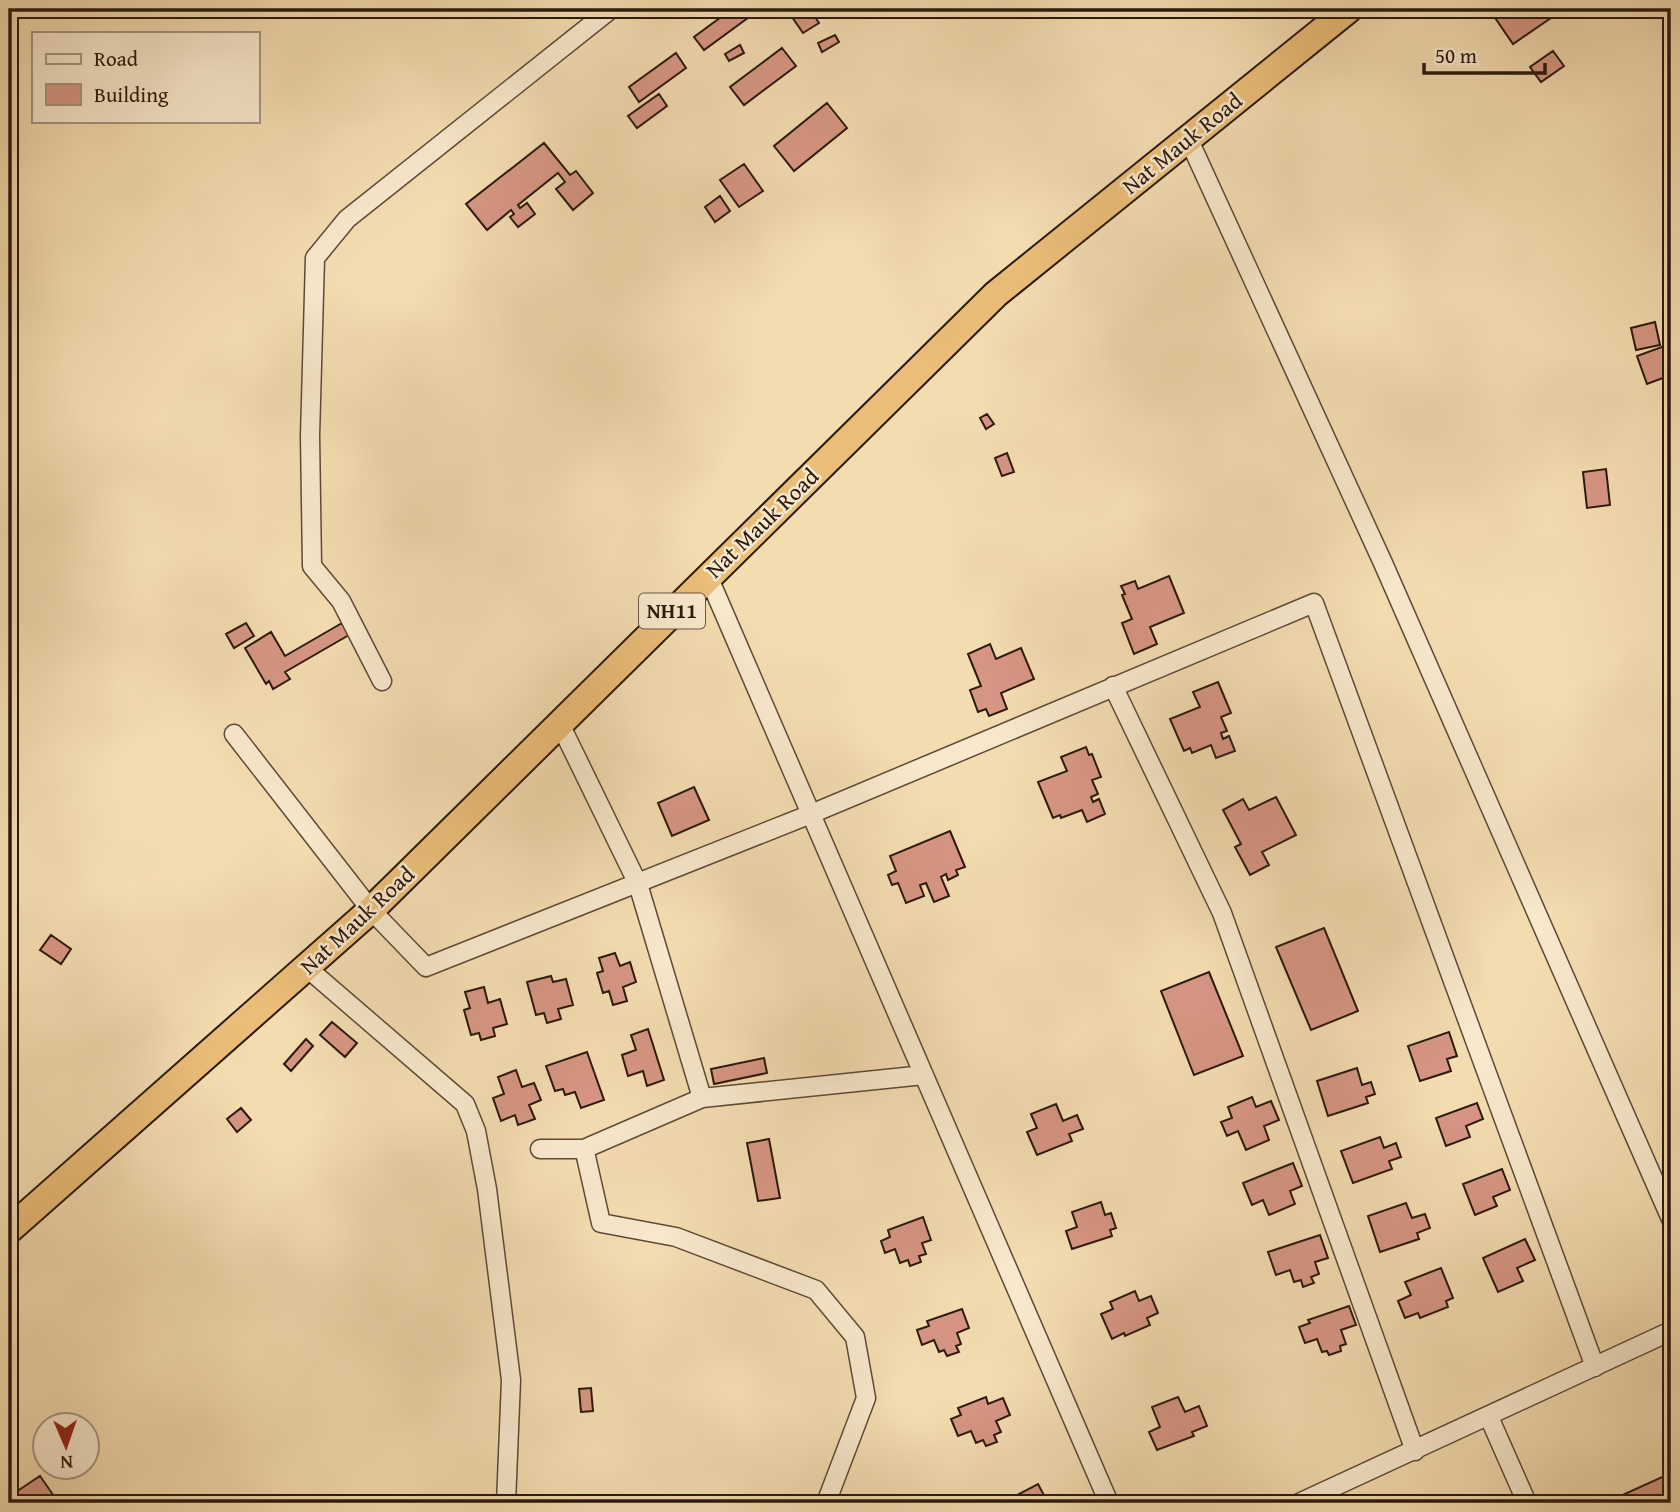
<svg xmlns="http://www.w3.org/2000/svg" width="1680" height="1512" viewBox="0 0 1680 1512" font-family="'Gentium Book Plus',serif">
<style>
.building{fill:#d79684;stroke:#2b190d;stroke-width:2}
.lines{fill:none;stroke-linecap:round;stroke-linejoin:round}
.minor-casing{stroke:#5d4a36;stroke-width:21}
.highway-casing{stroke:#2b190d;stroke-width:30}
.minor{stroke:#f8e8cc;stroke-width:18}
.highway{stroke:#eabe78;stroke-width:26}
.labels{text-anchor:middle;stroke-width:5;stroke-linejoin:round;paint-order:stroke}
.shield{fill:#f8e8cc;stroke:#685746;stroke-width:2}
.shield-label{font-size:21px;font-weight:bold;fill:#2b190d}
.street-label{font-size:23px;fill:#2b190d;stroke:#f8e8cc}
</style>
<rect width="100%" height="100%" fill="#f4dcb1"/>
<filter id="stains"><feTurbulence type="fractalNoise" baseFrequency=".00286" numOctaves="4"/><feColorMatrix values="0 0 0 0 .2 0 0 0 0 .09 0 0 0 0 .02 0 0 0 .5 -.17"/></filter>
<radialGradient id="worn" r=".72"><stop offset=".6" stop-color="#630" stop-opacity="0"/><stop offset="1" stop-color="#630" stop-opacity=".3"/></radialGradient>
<path class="building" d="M91 9H182H165L164 17 91 15Z
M732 9H754L756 12 704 50 694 37Z
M806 9H810L819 23 803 33 792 17Z
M1489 9H1564L1513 44Z
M835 35 839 42 822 52 818 43Z
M740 45 744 53 729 61 725 54Z
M782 48 796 66 744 105 730 87Z
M1553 51 1564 66 1541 82 1530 67Z
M676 53 686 68 639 102 629 87Z
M659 94 667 106 637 128 628 116Z
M827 103 847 128 794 171 774 146Z
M544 143 570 175 576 171 593 193 573 210 556 189 565 182 558 173 518 205 520 208 527 203 535 214 518 227 510 217 514 214 511 210 487 230 466 204Z
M744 164 763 191 739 207 720 180Z
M720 196 730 211 715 222 705 207Z
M1655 322 1660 345 1636 350 1631 328Z
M1667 345 1671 358V375L1647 384 1637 356Z
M987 414 994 424 986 429 980 418Z
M1007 453 1014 472 1002 476 995 458Z
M1606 469 1610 505 1587 508 1583 472Z
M1169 576 1184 613 1150 627 1157 644 1134 654 1122 623 1132 619 1122 595 1125 594 1121 586 1135 581 1138 589Z
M246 623 254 636 234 648 226 634Z
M342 623 349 635 285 672 290 679 273 689 269 681 266 684 245 648 271 632 285 656Z
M990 644 996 659 1021 648 1034 679 1001 693 1007 709 989 716 986 709 978 712 970 690 981 686 968 654Z
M1218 682 1231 713 1221 717 1227 731 1221 733 1223 739 1229 736 1235 751 1216 758 1211 745 1192 753 1190 748 1184 751 1170 719 1200 707 1193 692Z
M1086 747 1089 755 1092 754 1101 777 1092 780 1098 794 1091 797 1093 802 1099 799 1105 814 1087 822 1082 810 1061 818 1060 815 1053 818 1038 782 1067 771 1061 757Z
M694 787 709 820 672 836 658 803Z
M1276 797 1296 835 1262 852 1269 865 1250 875 1235 847 1241 844 1223 810 1243 799 1249 810Z
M950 831 965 867 956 870 958 875 948 880 946 874 941 877 949 896 934 902 926 883 920 885 924 896 906 903 898 883 892 885 888 875 896 871 890 856Z
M1324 928 1358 1011 1311 1030 1276 947Z
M51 935 71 949 61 964 40 950Z
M615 953 620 966 630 962 636 982 623 987 627 1001 613 1005 609 991 603 993 597 973 603 971 599 958Z
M1209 972 1243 1056 1194 1075 1161 991Z
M551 976 553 982 566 979 573 1005 558 1009 561 1019 547 1023 544 1013 536 1015 527 982Z
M484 987 488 1003 500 999 507 1024 493 1028 495 1036 481 1040 479 1033 471 1035 464 1010 470 1008 465 992Z
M332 1022 357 1043 345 1057 320 1035Z
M648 1029 664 1080 647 1086 643 1071 628 1076 622 1055 636 1050 631 1035Z
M1449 1032 1457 1056 1447 1059 1451 1071 1420 1081 1408 1046Z
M306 1039 313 1046 291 1071 284 1064Z
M587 1052 604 1100 581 1108 575 1092 565 1095 563 1089 555 1091 546 1066Z
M764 1058 767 1073 714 1084 711 1069Z
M1357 1068 1362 1085 1371 1082 1375 1094 1366 1097 1368 1103 1328 1116 1317 1081Z
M516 1070 522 1087 534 1083 541 1100 529 1105 535 1119 518 1125 515 1115 501 1121 493 1098 504 1094 498 1077Z
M1252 1097 1256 1107 1271 1101 1279 1120 1264 1126 1269 1140 1246 1150 1238 1131 1227 1136 1221 1122 1232 1118 1228 1107Z
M1477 1103 1483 1119 1466 1126 1470 1137 1446 1146 1436 1118Z
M1056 1104 1063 1121 1077 1115 1083 1129 1069 1134 1072 1141 1037 1155 1027 1132 1037 1128 1031 1114Z
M241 1108 251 1120 237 1132 227 1119Z
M1380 1137 1384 1148 1396 1143 1401 1157 1389 1161 1392 1169 1353 1183 1341 1151Z
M769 1139 780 1198 758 1201 747 1143Z
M1293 1163 1302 1186 1290 1191 1295 1204 1269 1215 1263 1200 1252 1205 1243 1183Z
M1502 1169 1510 1190 1493 1197 1497 1206 1475 1215 1463 1184Z
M1101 1202 1105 1215 1111 1213 1116 1228 1110 1230 1112 1236 1072 1249 1066 1231 1077 1227 1072 1212Z
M1406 1203 1412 1218 1425 1214 1430 1228 1417 1233 1419 1239 1380 1252 1368 1216Z
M923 1217 931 1240 922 1243 926 1254 919 1256 921 1262 910 1266 908 1260 900 1263 895 1249 885 1253 881 1241 890 1237 888 1230Z
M1320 1235 1328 1258 1315 1262 1319 1274 1311 1277 1314 1283 1303 1287 1301 1280 1294 1282 1290 1270 1276 1275 1268 1252Z
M1525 1239 1535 1260 1517 1268 1523 1281 1498 1292 1483 1258Z
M1441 1268 1453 1298 1446 1301 1448 1307 1420 1318 1418 1313 1405 1318 1398 1301 1411 1295 1405 1282Z
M1135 1291 1139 1301 1151 1296 1158 1313 1147 1318 1150 1325 1125 1336 1124 1333 1112 1339 1101 1314 1113 1309 1110 1302Z
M1349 1306 1356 1325 1341 1330 1346 1344 1340 1346 1341 1351 1329 1355 1327 1351 1322 1352 1317 1339 1305 1343 1299 1327 1310 1323 1308 1320Z
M962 1309 969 1328 957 1333 961 1344 956 1346 959 1352 947 1356 944 1350 939 1352 934 1340 922 1345 917 1330 929 1326 927 1321Z
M591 1388 593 1411 581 1412 579 1389Z
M986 1397 988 1404 1003 1398 1010 1415 996 1421 1001 1432 994 1435 997 1442 986 1446 983 1440 976 1443 971 1431 958 1436 951 1419 961 1415 958 1408Z
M1178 1397 1185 1412 1199 1406 1207 1426 1192 1432 1194 1436 1157 1450 1149 1432 1160 1427 1152 1407Z
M9 1417 18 1432 9 1437Z
M1671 1473V1503H1621L1618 1497Z
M40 1476 56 1499 51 1503H24L16 1492Z
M1038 1484 1048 1503H1002Z"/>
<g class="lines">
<g class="minor-casing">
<path id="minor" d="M1188 138 1383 563 1671 1219
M708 576 1109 1503
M382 681 341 601 312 566 310 436 315 258 347 219 611 9
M1113 686 1222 913 1415 1451
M560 724 638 884 702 1098
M234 734 371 910 426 967 811 814 1314 603 1595 1367
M306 967 465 1104 476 1131 487 1189 511 1380 506 1503
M540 1149H584L702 1098 924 1075
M585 1152 601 1223 676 1237 816 1290 855 1337 866 1398 826 1503
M1489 1417 1527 1503
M1299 1503 1671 1331"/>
</g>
<g class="highway-casing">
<path id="highway" d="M9 1230 371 910 996 294 1349 9"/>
</g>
<use href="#minor" class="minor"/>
<use href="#highway" class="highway"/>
</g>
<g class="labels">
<rect class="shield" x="639" y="593.5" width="66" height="35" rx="5"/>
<g class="shield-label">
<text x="672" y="618">NH11</text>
</g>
<g class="street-label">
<text transform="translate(1182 143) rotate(-39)" y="8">Nat Mauk Road</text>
<text transform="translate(762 523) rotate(-44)" y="8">Nat Mauk Road</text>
<text transform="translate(357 920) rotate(-43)" y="8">Nat Mauk Road</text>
</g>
</g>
<rect width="1680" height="1512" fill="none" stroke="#f4dcb1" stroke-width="35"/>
<rect x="10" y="10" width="1659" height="1491" fill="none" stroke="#2b190d" stroke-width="3.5"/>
<rect x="18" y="18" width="1645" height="1477" fill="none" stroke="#2b190d" stroke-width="2"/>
<rect x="32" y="32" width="228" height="91" fill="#f8e8cc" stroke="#a69580" stroke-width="2"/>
<rect x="46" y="54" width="35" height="10" fill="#f8e8cc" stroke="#a69580" stroke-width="2"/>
<text x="94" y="66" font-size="21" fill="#2b190d">Road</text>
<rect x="46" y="84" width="35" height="21" fill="#d79684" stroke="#a69580" stroke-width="2"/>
<text x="94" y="102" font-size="21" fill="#2b190d">Building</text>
<g transform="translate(66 1446) rotate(178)"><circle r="33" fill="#f8e8cc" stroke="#a69580" stroke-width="2"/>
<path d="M0-5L12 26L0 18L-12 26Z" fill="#8f2418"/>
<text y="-10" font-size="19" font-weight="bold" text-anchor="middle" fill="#2b190d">N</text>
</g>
<path d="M1424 63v10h121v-10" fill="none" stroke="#2b190d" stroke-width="3.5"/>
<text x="1435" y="63" font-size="21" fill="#2b190d" stroke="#f8e8cc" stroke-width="5" paint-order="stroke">50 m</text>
<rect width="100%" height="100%" filter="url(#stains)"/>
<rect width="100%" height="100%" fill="url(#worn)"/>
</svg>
